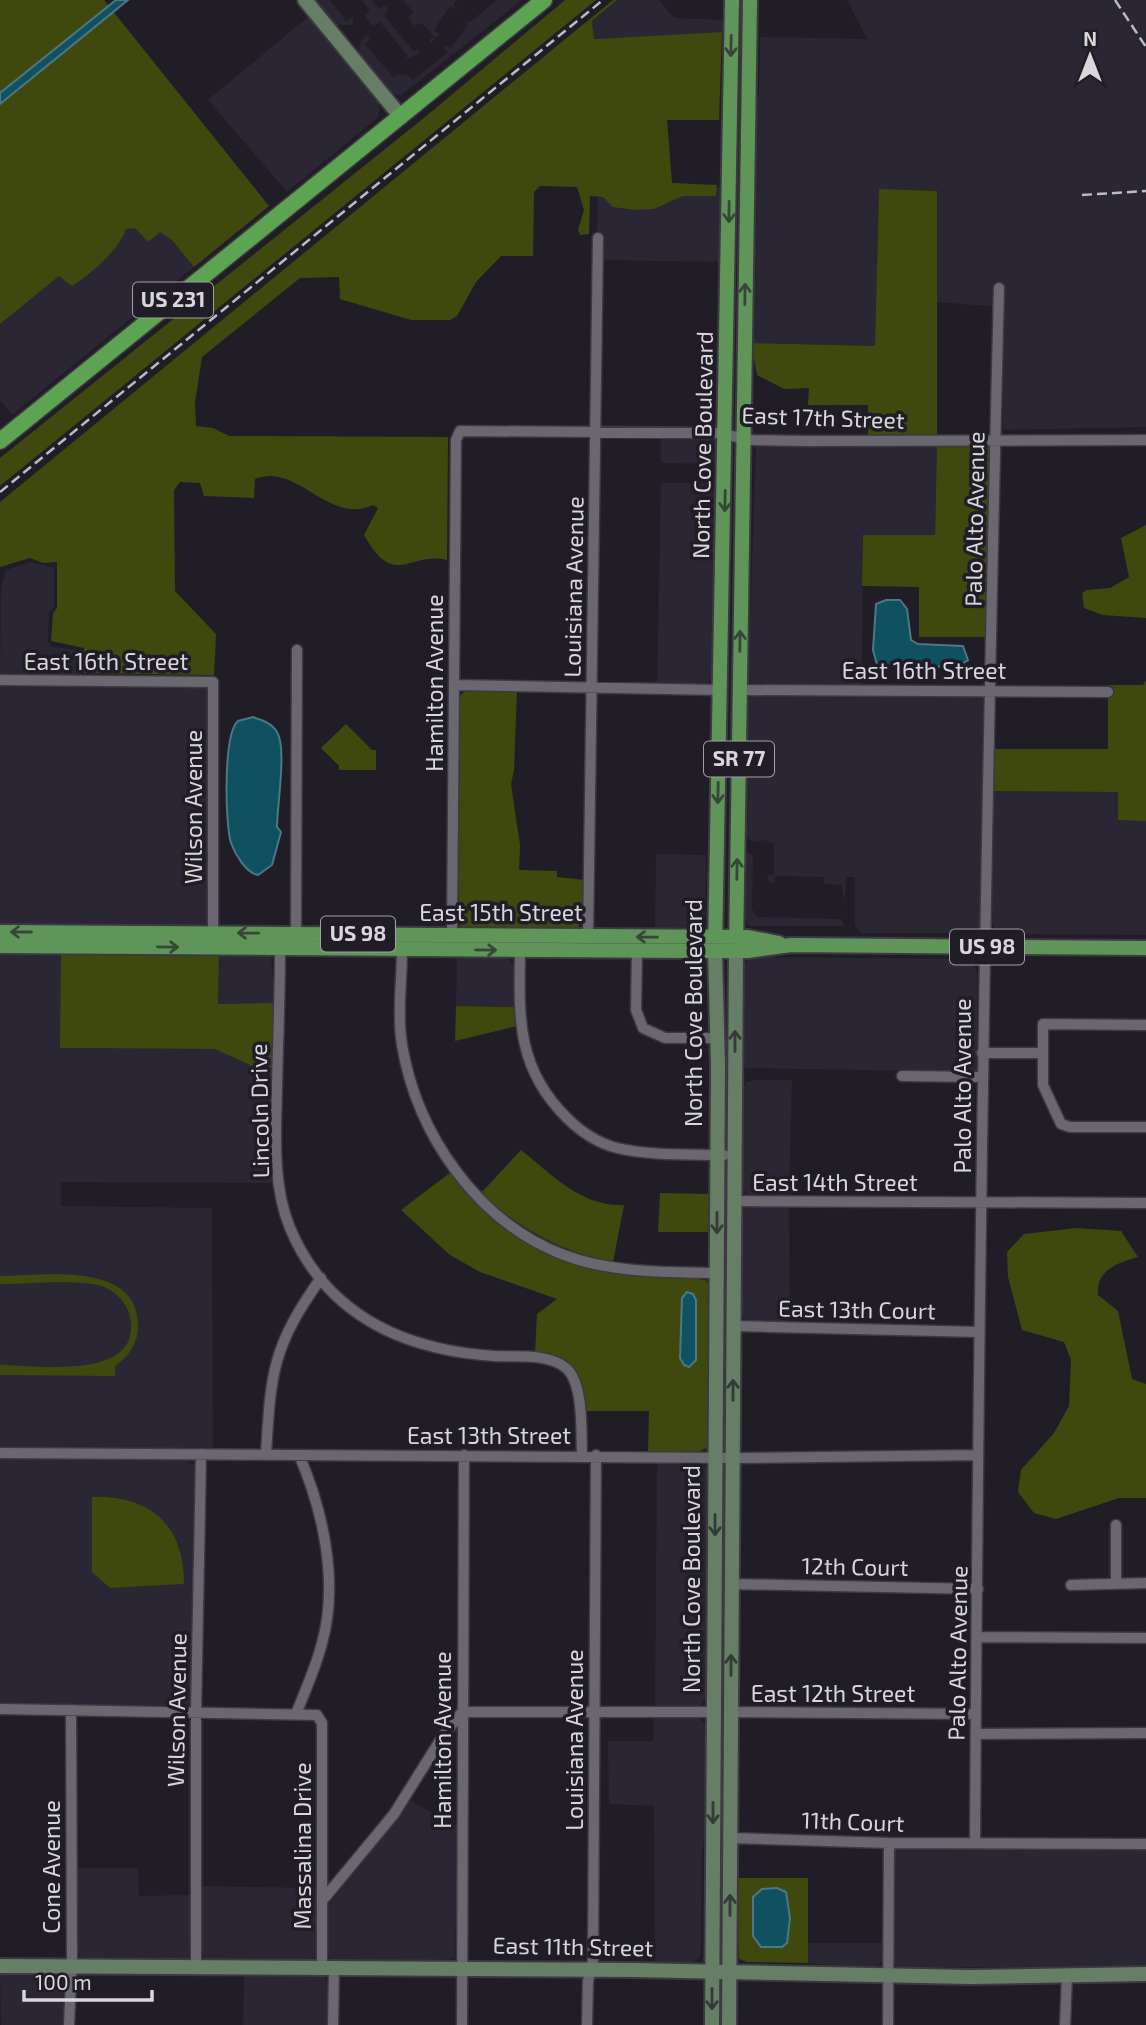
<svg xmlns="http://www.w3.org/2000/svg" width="1146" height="2025" viewBox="0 0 1146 2025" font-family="'Exo 2',sans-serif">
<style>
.built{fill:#2b2633}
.green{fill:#3f490e}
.water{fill:#0f5061;stroke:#4c7886;stroke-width:2}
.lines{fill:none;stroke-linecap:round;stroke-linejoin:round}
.minor-casing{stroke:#3c3940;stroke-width:13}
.secondary-casing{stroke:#3c3940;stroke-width:18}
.primary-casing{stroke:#3c3940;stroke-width:18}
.trunk-casing{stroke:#3c3940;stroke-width:19}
.minor{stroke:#6a6771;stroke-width:10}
.secondary{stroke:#657e65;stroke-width:14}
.primary{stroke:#60955a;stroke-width:14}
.trunk{stroke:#5ca452;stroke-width:16}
.rail{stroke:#bebcc3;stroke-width:2.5;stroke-dasharray:10 5;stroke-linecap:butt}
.oneway{stroke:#364738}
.oneway2{stroke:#353a39}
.labels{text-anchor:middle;stroke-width:7;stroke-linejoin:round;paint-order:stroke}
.shield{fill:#201d26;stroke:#a29fa6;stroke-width:2}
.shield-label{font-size:21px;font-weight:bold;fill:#d9d7dd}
.street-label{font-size:23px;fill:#d9d7dd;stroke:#201d26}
</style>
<rect width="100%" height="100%" fill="#201d26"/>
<path class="built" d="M315 0H330L346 21 353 17V25H336L359 53 360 42 366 35 370 39 365 44 393 77 399 74 408 75 413 80 447 53 443 45 451 48 468 25 463 19 469 23 497 0H522L400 96 390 92Z
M362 0H372L379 9 386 5 388 11 384 15 414 52 418 48 419 53 403 62 408 56 380 22 373 26 365 16 370 11Z
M403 0H457L453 4 457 10 450 6 434 30 440 34 431 43 429 41 434 37 422 23 415 26 408 18 413 11Z
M617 0H659L674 18 724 20 725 1 720 0H725V32L594 39 592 21Z
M847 0H1146V427L1003 430 1004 307 936 302 937 191 879 190 875 346 751 343 754 110 759 94 760 37 867 39Z
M309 16 378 102 380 110 376 119 287 192 208 100Z
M598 186 722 188V262L601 260 602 233H597Z
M138 199 194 267 12 415 0 400V312Z
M661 435 710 436 718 443 719 464 661 463Z
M756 445H937L935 535H863L862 688 756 686 748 681Z
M661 483H718L713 676 705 686 657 687Z
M31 562 54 567V607L49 614 48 641 51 646 81 651 83 676 0 675 1 586 6 570Z
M0 685 208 687 209 927 0 926Z
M786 694 988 695 981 927 975 933H861L855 925V877H846L845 903 842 885 824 884V877L775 876 774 883 768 881 767 875 774 874V843L764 840 753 842 744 834 746 705 751 696Z
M992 791 1119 792 1118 820 1146 821V935L1004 934 996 930 991 921Z
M748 852 753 855 752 909 757 917 841 919 845 926H748L743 916 744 856Z
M656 854 706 855 705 919 698 929 655 931Z
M0 952H61V1048L216 1049 273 1075 275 1183 61 1182V1206L212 1208 213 1450 0 1448Z
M219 954 271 957 275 1003 218 1004Z
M457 956 508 958 515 968 516 1007 456 1006Z
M750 957 969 959 977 970V1072L746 1068 742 1064V967Z
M754 1080H792L789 1196H750L742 1189V1090L747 1082Z
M756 1205H789L790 1322H749L741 1315V1216L745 1208Z
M0 1457 181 1458 195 1465 192 1700 188 1706H0Z
M657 1461 701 1462 708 1471 707 1696 699 1708H655Z
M654 1717H698L706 1725V1827L702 1851 701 1952 699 1958 691 1963H655L654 1806 609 1804 608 1741H653Z
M408 1799 457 1827 455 1957 446 1961 331 1960 327 1951 328 1906Z
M897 1847 1146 1849V1967H897L893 1961V1853Z
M76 1868H138L139 1896 191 1895 189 1957 183 1960 81 1957 77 1949Z
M201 1886 318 1888 316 1956 310 1961 206 1959 202 1952Z
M808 1943H885L884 1960 875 1968 808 1963Z
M0 1974 61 1976 66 1982 65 2025H1Z
M244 1976 324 1977 328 1984 327 2025H243Z"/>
<path class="green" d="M0 0H104L269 206 194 267 171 239 160 232 148 242 135 228 126 229C118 251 92 273 72 286L59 276 0 324Z
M565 0H596L0 486V458L425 117Z
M613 0H617L592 21 594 39 722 32 719 120H667L672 183 717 185 716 196H683L654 209 635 210 613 207 603 197 590 196 589 234 580 235 578 230 584 210 577 187 540 186 534 192 533 256H501L476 282 457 316 450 320H411L340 299 339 277 300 278 202 357 195 402 196 426 213 428 229 436 448 437 447 560C409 551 395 590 364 535L378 508 373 505C328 526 298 462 255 479L254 498 204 496 200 483 180 482 174 490 175 591 216 634 214 675 84 673V648L51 641 53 613 57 608V562L43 563 30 558 0 567V502Z
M879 189 937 191V435H868V405H808L809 388 784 389 757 375 751 343 875 346Z
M937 445H991L989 637H919V587L862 586 863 535H935Z
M1146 525V618L1103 615 1084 608 1082 593 1087 590 1110 588 1129 577 1121 538Z
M1146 680V821L1118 820V792L992 791 995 749H1108V696H1112L1113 687 1107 685H1143Z
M467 690 517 691 514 770 511 784 520 845 519 870 557 871V877L585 880 584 913 578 928H463L459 924 458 697Z
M346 724 372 750H376V770H339V766L321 748Z
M61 952 219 954 218 1004 275 1003 273 1075 215 1049 60 1048Z
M456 1006 516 1007 517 1026 455 1041Z
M521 1150C552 1175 582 1207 624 1205L613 1262C560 1252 521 1228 480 1194Z
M451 1172C480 1213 530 1250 579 1265L706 1280 710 1289 707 1448 697 1452H648L649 1411H584L574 1369 549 1354 535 1353 537 1314 557 1299 480 1272 450 1255 401 1210Z
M660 1193 710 1194V1232H658Z
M1076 1228 1121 1231 1138 1257C1117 1263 1096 1270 1098 1295L1118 1311 1132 1379 1146 1384V1498H1119L1056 1519 1034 1513 1018 1492 1021 1470 1054 1433 1069 1406 1071 1360 1064 1342 1022 1330 1008 1277 1007 1252 1024 1234Z
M0 1276C42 1276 133 1261 138 1321 140 1340 130 1356 115 1366V1376L0 1375V1365C37 1365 143 1382 130 1317 127 1303 116 1291 102 1286 79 1279 26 1284 0 1284Z
M92 1497C150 1495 184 1524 184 1584L110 1588 92 1572Z
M737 1878H808V1963L747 1962 739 1959Z"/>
<path class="water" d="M116 0H128L0 104V93Z
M900 600 907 609 911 640 918 644 963 646 968 660 957 667 877 665 873 650 876 604 886 600Z
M253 717C262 720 272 723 277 732 287 748 277 806 277 827L281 832 272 865 258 875C246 873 235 854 231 843 225 823 223 734 238 721Z
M687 1292 693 1294 696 1300V1360L689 1367 684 1365 680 1358 682 1298Z
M777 1888 786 1892 790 1918 787 1943 782 1947H761L753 1936V1897L762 1889Z"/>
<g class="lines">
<g class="minor-casing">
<path id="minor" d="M0 680 213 682V933
M454 685 720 690
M740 690 1108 692
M296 934 297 650
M452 935 456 440 460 431 718 433 751 440 806 441 1146 440
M588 936 598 238
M280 948C280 994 278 1040 277 1086 276 1132 272 1185 290 1228 327 1316 404 1350 494 1356 516 1357 548 1353 566 1368 584 1383 581 1433 582 1455
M402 949C402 980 397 1014 402 1045 417 1134 477 1222 564 1255 611 1273 667 1272 716 1273
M520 950C519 1017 516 1068 567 1118 581 1132 598 1143 617 1148 650 1156 690 1154 724 1155
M637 951 636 1010 643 1028 665 1038H717
M982 1053H1043V1024L1146 1025
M1043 1053V1085L1061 1124 1070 1127H1146
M902 1076 982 1077
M734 1201 1146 1203
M734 1326 979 1332
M0 1453 741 1458 978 1455
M266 1454C271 1372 272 1347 321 1278
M1116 1525V1583
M732 1584 978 1589
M1071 1585 1146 1583
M978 1637 1146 1638
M0 1709 317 1715 322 1723V1968
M731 1712 976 1714
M296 1714C305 1691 316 1667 322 1643 339 1583 323 1510 299 1455
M976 1734 1146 1733
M730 1838 889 1843 1146 1844
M975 1843C978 1324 986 806 999 288
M322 1901 394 1814 441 1739 462 1712H714
M196 1968V1712L201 1454
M69 2025 72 1956 71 1710
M333 2025 334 1969
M462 2025 464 1455
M587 2025 588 1981 593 1960 596 1455
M888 2025 889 1843
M1065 2025 1067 1975"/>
</g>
<g class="secondary-casing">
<path id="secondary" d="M305 0 401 117
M0 1966 635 1970 970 1977 1146 1974
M712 2025 718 1065 715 951
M729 2025 736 951"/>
</g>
<g class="primary-casing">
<path id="primary" d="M0 932 748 937 779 943
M0 946 694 951H748L791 945 1146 948
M715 951 732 0
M736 951 750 0"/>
</g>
<g class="trunk-casing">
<path id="trunk" d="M0 441 544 0"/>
</g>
<use href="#minor" class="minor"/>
<use href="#secondary" class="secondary"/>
<use href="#primary" class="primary"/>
<use href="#trunk" class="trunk"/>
<path class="rail" d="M1115 0 1146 47
M1082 195 1146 191
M0 492 603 0"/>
</g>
<defs><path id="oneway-shaft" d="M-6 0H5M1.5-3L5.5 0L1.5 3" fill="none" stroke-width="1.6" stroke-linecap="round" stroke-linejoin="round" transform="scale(1.75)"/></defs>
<g class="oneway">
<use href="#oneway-shaft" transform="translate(731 46) rotate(91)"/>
<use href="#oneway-shaft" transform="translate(729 212) rotate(91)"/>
<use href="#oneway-shaft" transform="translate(745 294) rotate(-89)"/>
<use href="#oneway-shaft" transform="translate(725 501) rotate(91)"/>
<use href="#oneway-shaft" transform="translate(740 641) rotate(-89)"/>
<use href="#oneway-shaft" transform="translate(718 793) rotate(91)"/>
<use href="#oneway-shaft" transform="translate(737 869) rotate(-89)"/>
<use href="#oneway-shaft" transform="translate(21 932) rotate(-180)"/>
<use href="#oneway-shaft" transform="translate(248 933) rotate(-179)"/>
<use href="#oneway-shaft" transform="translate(647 937) rotate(-179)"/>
<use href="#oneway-shaft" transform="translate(168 947) rotate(1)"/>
<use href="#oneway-shaft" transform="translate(486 950) rotate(1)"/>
</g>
<g class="oneway2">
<use href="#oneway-shaft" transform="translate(735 1041) rotate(-90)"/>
<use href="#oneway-shaft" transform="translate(717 1223) rotate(90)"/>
<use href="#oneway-shaft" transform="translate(733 1390) rotate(-90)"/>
<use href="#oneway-shaft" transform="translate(715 1525) rotate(90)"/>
<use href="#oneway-shaft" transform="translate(731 1665) rotate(-90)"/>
<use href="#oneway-shaft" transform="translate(713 1813) rotate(90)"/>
<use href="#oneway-shaft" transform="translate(730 1905) rotate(-90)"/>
<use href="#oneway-shaft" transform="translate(712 1999) rotate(90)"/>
</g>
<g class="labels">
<g class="shield">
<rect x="133" y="282.5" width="80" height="35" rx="5"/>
<rect x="704" y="741.5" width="70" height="35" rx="5"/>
<rect x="321" y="916.5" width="74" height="35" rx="5"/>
<rect x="950" y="929.5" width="74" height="35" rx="5"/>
</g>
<g class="shield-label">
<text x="173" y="307">US 231</text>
<text x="739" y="766">SR 77</text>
<text x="358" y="941">US 98</text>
<text x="987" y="954">US 98</text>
</g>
<g class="street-label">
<text transform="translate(823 418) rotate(2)" y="8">East 17th Street</text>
<text transform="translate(703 445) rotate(-89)" y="8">North Cove Boulevard</text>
<text transform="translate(975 519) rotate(-89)" y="8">Palo Alto Avenue</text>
<text transform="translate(574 587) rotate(-89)" y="8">Louisiana Avenue</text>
<text x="106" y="670">East 16th Street</text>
<text x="924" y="679">East 16th Street</text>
<text transform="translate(435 683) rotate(-90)" y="8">Hamilton Avenue</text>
<text transform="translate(194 807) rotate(-90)" y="8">Wilson Avenue</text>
<text x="501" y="921">East 15th Street</text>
<text transform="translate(694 1013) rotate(-90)" y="8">North Cove Boulevard</text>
<text transform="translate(963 1086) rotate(-90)" y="8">Palo Alto Avenue</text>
<text transform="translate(260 1111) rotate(-91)" y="8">Lincoln Drive</text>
<text x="835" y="1191">East 14th Street</text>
<text transform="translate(857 1310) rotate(1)" y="8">East 13th Court</text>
<text x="489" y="1444">East 13th Street</text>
<text transform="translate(855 1567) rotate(1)" y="8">12th Court</text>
<text transform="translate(692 1579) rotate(-90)" y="8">North Cove Boulevard</text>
<text transform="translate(958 1653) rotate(-89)" y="8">Palo Alto Avenue</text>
<text x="833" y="1702">East 12th Street</text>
<text transform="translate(177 1710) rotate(-89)" y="8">Wilson Avenue</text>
<text transform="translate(443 1740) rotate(-90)" y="8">Hamilton Avenue</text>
<text transform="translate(575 1740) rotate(-90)" y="8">Louisiana Avenue</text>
<text transform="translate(853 1822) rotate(2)" y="8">11th Court</text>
<text transform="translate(303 1846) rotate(-90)" y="8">Massalina Drive</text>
<text transform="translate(52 1867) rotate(-90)" y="8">Cone Avenue</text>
<text transform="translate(573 1947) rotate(1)" y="8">East 11th Street</text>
</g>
</g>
<g transform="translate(1090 56)" stroke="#201d26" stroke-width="5" paint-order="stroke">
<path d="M0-5L12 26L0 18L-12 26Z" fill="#d9d7dd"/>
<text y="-10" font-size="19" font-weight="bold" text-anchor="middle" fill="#d9d7dd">N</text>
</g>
<path d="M24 1990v10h128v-10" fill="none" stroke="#d9d7dd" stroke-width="3.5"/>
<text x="35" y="1990" font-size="21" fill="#d9d7dd" stroke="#201d26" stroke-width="5" paint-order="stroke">100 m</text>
</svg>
